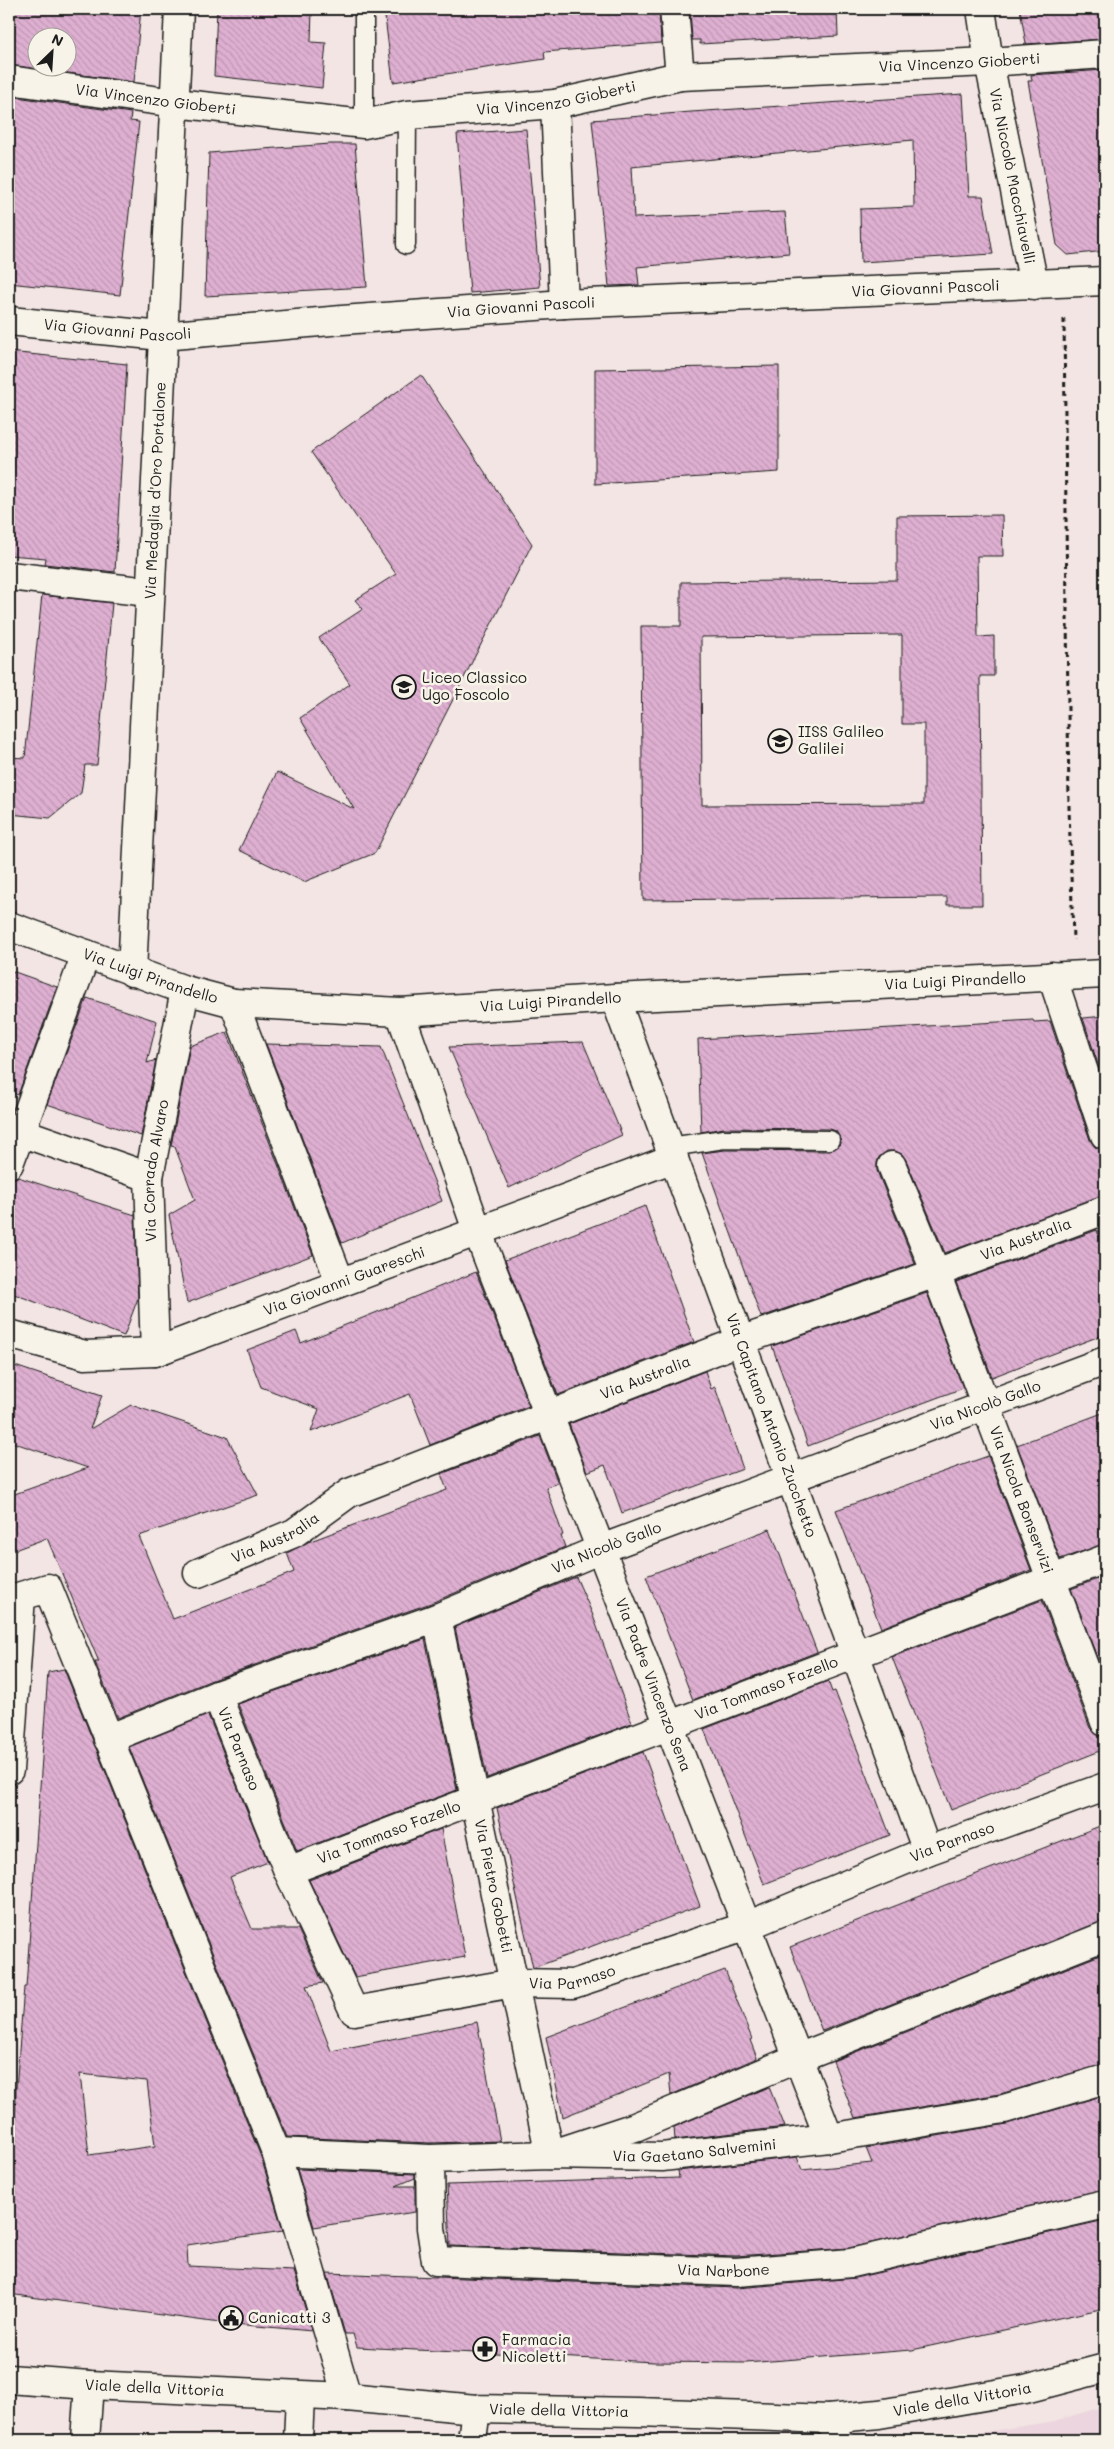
<svg xmlns="http://www.w3.org/2000/svg" width="1114" height="2449" viewBox="0 0 1114 2449" font-family="Mali,sans-serif">
<style>
.built{fill:#ecd5de}
.building{fill:url(#building-back-hatch);stroke:#1c1c1c;fill-rule:evenodd}
.lines{fill:none;stroke-linecap:round;stroke-linejoin:round}
.service-casing{stroke:#1c1c1c;stroke-width:21}
.minor-casing{stroke:#1c1c1c;stroke-width:31}
.tertiary-casing{stroke:#1c1c1c;stroke-width:31}
.path{stroke:#1c1c1c;stroke-width:3;stroke-dasharray:5 4;stroke-linecap:butt}
.service{stroke:#f7f3e8;stroke-width:18}
.minor{stroke:#f7f3e8;stroke-width:28}
.tertiary{stroke:#f7f3e8;stroke-width:28}
.labels{text-anchor:middle;stroke-width:5;stroke-linejoin:round;paint-order:stroke}
.street-label{font-size:15px;fill:#1c1c1c;stroke:#f7f3e8}
.poi-label{font-size:15px;fill:#1c1c1c;stroke:#f7f3e8;text-anchor:start}
</style>
<defs>
<pattern id="building-back-hatch" width="6" height="6" patternUnits="userSpaceOnUse" patternTransform="scale(1.25)"><rect width="6" height="6" fill="#deafd1"/><path d="M-1 5l2 2M0 0l6 6M5-1l2 2" fill="none" stroke="#be96b3"/></pattern>
</defs>
<rect width="100%" height="100%" fill="#f2e5e3"/>
<filter id="ink" filterUnits="userSpaceOnUse"><feTurbulence type="fractalNoise" baseFrequency=".02" numOctaves="2"/><feDisplacementMap in="SourceGraphic" scale="10" xChannelSelector="R" yChannelSelector="G"/><feConvolveMatrix kernelMatrix="1 2 1 2 8 2 1 2 1" color-interpolation-filters="sRGB"/></filter>
<g filter="url(#ink)">
<path class="built" d="M1105 2406V2440H933L1055 2421Z"/>
<path class="building" d="M9 9H141L134 82 9 65ZM38 38H68V68H38Z
M217 9H312L311 42 326 43 322 88 214 76Z
M384 9H539L540 14 659 9 661 43 544 52 545 59 393 82Z
M690 9H837L838 36 700 44V40H692Z
M1020 9H1105V39L1026 44Z
M1105 70V251L1068 255 1057 245 1028 81H1032L1031 75Z
M963 94 969 196H983L993 254 861 262 860 209 914 207 913 140 631 167 634 218 785 212 789 253 637 267 639 285 609 286 592 120 691 112Z
M9 96 131 113 130 121 139 122 120 295 9 283Z
M526 129 540 287 470 293 457 134Z
M330 144H355L367 287 205 296 209 153Z
M9 352 127 364 115 572 45 564 46 558 9 555Z
M779 366V472L595 484V369Z
M421 375 532 544 375 853 304 882 239 850 277 772 354 809 300 718 350 684 319 638 363 609 355 600 396 574 311 452Z
M1002 515 1003 556H977L978 637 994 636V676H980L982 905H947V897L643 900 641 626H681V582L897 580V516ZM902 635V724H924V804L702 805 701 637Z
M42 595 112 603 97 765H85L81 793 50 818 9 814V757L25 758Z
M9 970 57 987 18 1095 9 1092Z
M87 998 157 1021 147 1063 156 1060 141 1136 47 1104Z
M1105 1016V1086L1083 1018Z
M1033 1020 1034 1022 1050 1021 1090 1140 1095 1147 1105 1150V1195L945 1253 906 1160 902 1154 895 1151H887L879 1157 877 1163V1171L915 1264 761 1317 702 1153 725 1150 830 1151 839 1146 841 1140 836 1131 830 1129 724 1128 701 1132 698 1039Z
M227 1032 313 1255 187 1303 169 1215 195 1200 175 1147 171 1146 190 1046Z
M583 1042 622 1135 509 1188 449 1047Z
M266 1044 381 1047 442 1201 342 1243Z
M18 1177 135 1215 138 1298 124 1336 9 1292V1179Z
M645 1206 694 1342 558 1395 505 1260Z
M1097 1230 1105 1252V1334L992 1377 956 1282Z
M476 1272 529 1406 430 1445 410 1394 311 1432 319 1409 261 1387 247 1350 296 1331 301 1343Z
M927 1293 963 1388 808 1446 772 1346Z
M9 1364 102 1395 90 1429 131 1405 227 1437 258 1495 139 1536 173 1619 294 1572 287 1553 308 1542 447 1490 441 1474 540 1436 558 1483 546 1487 563 1535 561 1536 565 1547 431 1603 212 1680 118 1718 95 1662H99L47 1538 9 1552V1496L88 1468 9 1441Z
M705 1371 711 1389 715 1387 743 1469 622 1513 605 1465 587 1472 569 1424Z
M1105 1412V1544L1060 1559 1017 1445Z
M988 1456 1031 1570 881 1628 836 1510Z
M770 1529 817 1652 693 1700 646 1576Z
M1105 1576V1678L1071 1589Z
M576 1577 592 1613 632 1723 487 1778 455 1627Z
M1042 1600 1090 1728 1096 1734 1105 1737V1749L951 1810 892 1657Z
M425 1639 457 1790 297 1851 238 1704Z
M64 1669 261 2157 283 2231 187 2245 188 2266 294 2271 312 2331 212 2322 9 2294 16 2089 24 1987H26L48 1672ZM80 2074 147 2081 155 2146 89 2155Z
M828 1681 832 1692 835 1691 890 1835 764 1884 704 1729Z
M208 1715 268 1862 230 1877 252 1929H298L323 1983 306 1986 331 2051 477 2022 500 2141 430 2143 287 2137 129 1747Z
M643 1752 700 1906 533 1968 497 1808Z
M1105 1824V1921L822 2031 790 1947Z
M441 1829 465 1957 355 1977 309 1880Z
M1105 1953V2064L1000 2094 855 2118 833 2061Z
M725 1970 752 2039 750 2040 757 2058 671 2095 669 2074 563 2117 546 2037Z
M769 2087 785 2127 675 2140 674 2127Z
M1105 2095V2189L849 2248 736 2256 450 2246 447 2185 679 2178 678 2171 797 2157 802 2170 872 2163 866 2148 1007 2124Z
M297 2169 415 2174V2178L396 2186H415V2212L314 2227Z
M1105 2220V2308L912 2350 746 2363 654 2362 357 2347 353 2334H345L327 2273 737 2288 855 2278Z"/>
<g class="lines">
<g class="service-casing">
<path id="service" d="M364 9V124
M406 245 407 115
M670 1147 724 1139 830 1140"/>
</g>
<g class="minor-casing">
<g id="minor">
<path d="M674 9 680 76"/>
<path id="s1" d="M981 9 989 62 1034 285"/>
<path id="s2" d="M9 80 175 103 364 124 407 115 555 104 680 76 989 62 1105 54"/>
<path d="M555 104 564 304"/>
<path id="s3" d="M9 321 162 336 342 320 564 304 1105 281"/>
<path d="M9 576 149 592"/>
<path id="s4" d="M9 926 185 990 234 1003 400 1012 615 998 1105 974"/>
<path id="s5" d="M132 972 179 9"/>
<path d="M1052 976 1105 1135"/>
<path id="s6" d="M615 998 927 1851"/>
<path d="M234 1003 340 1282"/>
<path id="s7" d="M400 1012 477 1230 829 2138"/>
<path d="M9 1128 149 1177"/>
<path d="M9 1164 86 954"/>
<path id="s8" d="M892 1166 936 1273 1105 1722"/>
<path id="s9" d="M9 1334 85 1355 155 1352 674 1158"/>
<path id="s10" d="M155 1352 149 1177 185 990"/>
<path id="s11" d="M198 1573 294 1533 349 1493 740 1341 936 1273 1105 1210"/>
<path id="s12" d="M437 1618 550 2155 635 2127 798 2058 1105 1936"/>
<path id="s13" d="M217 1695 288 1871 354 2011 514 1983 573 1984 747 1926 927 1851 1105 1787"/>
<path id="s14" d="M108 1739 217 1695 437 1618 601 1549 1105 1361"/>
<path d="M9 1770 21 1596 48 1588 276 2152 347 2397"/>
<path id="s15" d="M288 1871 1105 1559"/>
<path id="s16" d="M276 2152 430 2159 550 2155 662 2157 829 2138 1004 2109 1105 2079"/>
<path id="s17" d="M430 2159 431 2228 436 2261 736 2272 851 2263 1105 2204"/>
<path d="M828 2419 838 2440"/>
<path d="M85 2440 89 2385"/>
<path d="M298 2440 300 2397"/>
<path d="M472 2440 476 2409"/>
</g>
</g>
<g class="tertiary-casing">
<g id="tertiary">
<path id="s18" d="M9 2379 89 2385 347 2397 476 2409 638 2412 828 2419 879 2414 1025 2389 1105 2368"/>
</g>
</g>
<path class="path" d="M1064 319 1069 807 1073 940"/>
<use href="#service" class="service"/>
<use href="#minor" class="minor"/>
<use href="#tertiary" class="tertiary"/>
</g>
</g>
<defs>
<g id="school-ring" transform="scale(1.25)"><circle r="9.5" fill="#f7f3e8" stroke="#1c1c1c" stroke-width="1.5"/><path d="M0-5L7-2L0 1L-7-2ZM-4 1L0 2.5L4 1V4Q0 6-4 4Z" fill="#1c1c1c"/></g>
<g id="civic-ring" transform="scale(1.25)"><circle r="9.5" fill="#f7f3e8" stroke="#1c1c1c" stroke-width="1.5"/><path d="M-.6-6.5H3V-4.5H.6V-3L4-1V1h2V6H-6V1h2V-1L-.6-3ZM-1.2 2.5V6h2.4V2.5Z" fill="#1c1c1c"/></g>
<g id="pharmacy-ring" transform="scale(1.25)"><circle r="9.5" fill="#f7f3e8" stroke="#1c1c1c" stroke-width="1.5"/><path d="M-2-6h4v4h4v4h-4v4h-4v-4h-4v-4h4Z" fill="#1c1c1c"/></g>
</defs>
<g fill-rule="evenodd">
<use href="#school-ring" x="404" y="687"/>
<use href="#school-ring" x="780" y="741"/>
<use href="#civic-ring" x="231" y="2318"/>
<use href="#pharmacy-ring" x="485" y="2349"/>
</g>
<g class="labels">
<g class="street-label">
<text dy="5" stroke="none"><textPath href="#s2" startOffset="958">Via Vincenzo Gioberti</textPath></text>
<text dy="5" stroke="none"><textPath href="#s2" startOffset="552">Via Vincenzo Gioberti</textPath></text>
<text dy="5" stroke="none"><textPath href="#s2" startOffset="148">Via Vincenzo Gioberti</textPath></text>
<text dy="5" stroke="none"><textPath href="#s1" startOffset="170">Via Niccolò Macchiavelli</textPath></text>
<text dy="5" stroke="none"><textPath href="#s3" startOffset="919">Via Giovanni Pascoli</textPath></text>
<text dy="5" stroke="none"><textPath href="#s3" startOffset="514">Via Giovanni Pascoli</textPath></text>
<text dy="5" stroke="none"><textPath href="#s3" startOffset="109">Via Giovanni Pascoli</textPath></text>
<text dy="5" stroke="none"><textPath href="#s5" startOffset="482">Via Medaglia d'Oro Portalone</textPath></text>
<text dy="5" stroke="none"><textPath href="#s4" startOffset="150">Via Luigi Pirandello</textPath></text>
<text dy="5" stroke="none"><textPath href="#s4" startOffset="960">Via Luigi Pirandello</textPath></text>
<text dy="5" stroke="none"><textPath href="#s4" startOffset="555">Via Luigi Pirandello</textPath></text>
<text dy="5" stroke="none"><textPath href="#s10" startOffset="182">Via Corrado Alvaro</textPath></text>
<text dy="5" stroke="none"><textPath href="#s11" startOffset="895">Via Australia</textPath></text>
<text dy="5" stroke="none"><textPath href="#s9" startOffset="351">Via Giovanni Guareschi</textPath></text>
<text dy="5" stroke="none"><textPath href="#s11" startOffset="490">Via Australia</textPath></text>
<text dy="5" stroke="none"><textPath href="#s14" startOffset="939">Via Nicolò Gallo</textPath></text>
<text dy="5" stroke="none"><textPath href="#s6" startOffset="455">Via Capitano Antonio Zucchetto</textPath></text>
<text dy="5" stroke="none"><textPath href="#s8" startOffset="358">Via Nicola Bonservizi</textPath></text>
<text dy="5" stroke="none"><textPath href="#s11" startOffset="85">Via Australia</textPath></text>
<text dy="5" stroke="none"><textPath href="#s14" startOffset="534">Via Nicolò Gallo</textPath></text>
<text dy="5" stroke="none"><textPath href="#s7" startOffset="719">Via Padre Vincenzo Sena</textPath></text>
<text dy="5" stroke="none"><textPath href="#s15" startOffset="512">Via Tommaso Fazello</textPath></text>
<text dy="5" stroke="none"><textPath href="#s13" startOffset="58">Via Parnaso</textPath></text>
<text dy="5" stroke="none"><textPath href="#s15" startOffset="108">Via Tommaso Fazello</textPath></text>
<text dy="5" stroke="none"><textPath href="#s13" startOffset="971">Via Parnaso</textPath></text>
<text dy="5" stroke="none"><textPath href="#s12" startOffset="274">Via Pietro Gobetti</textPath></text>
<text dy="5" stroke="none"><textPath href="#s13" startOffset="566">Via Parnaso</textPath></text>
<text dy="5" stroke="none"><textPath href="#s16" startOffset="419">Via Gaetano Salvemini</textPath></text>
<text dy="5" stroke="none"><textPath href="#s17" startOffset="390">Via Narbone</textPath></text>
<text dy="5" stroke="none"><textPath href="#s18" startOffset="146">Viale della Vittoria</textPath></text>
<text dy="5" stroke="none"><textPath href="#s18" startOffset="956">Viale della Vittoria</textPath></text>
<text dy="5" stroke="none"><textPath href="#s18" startOffset="551">Viale della Vittoria</textPath></text>
</g>
<g class="poi-label">
<text x="422" y="683">Liceo Classico<tspan x="422" dy="17">Ugo Foscolo</tspan></text>
<text x="798" y="737">IISS Galileo<tspan x="798" dy="17">Galilei</tspan></text>
<text x="248" y="2323">Canicattì 3</text>
<text x="502" y="2345">Farmacia<tspan x="502" dy="17">Nicoletti</tspan></text>
</g>
</g>
<rect width="1114" height="2449" fill="none" stroke="#f7f3e8" stroke-width="30"/>
<rect x="15" y="15" width="1084" height="2419" fill="none" stroke="#1c1c1c" stroke-width="2" filter="url(#ink)"/>
<g transform="translate(52 52) rotate(25)"><circle r="24" fill="#f7f3e8" stroke="#9f9d96"/>
<path d="M0-4L9 19L0 12L-9 19Z" fill="#1c1c1c"/>
<text y="-8" font-size="14" font-weight="bold" text-anchor="middle" fill="#1c1c1c">N</text>
</g>
</svg>
